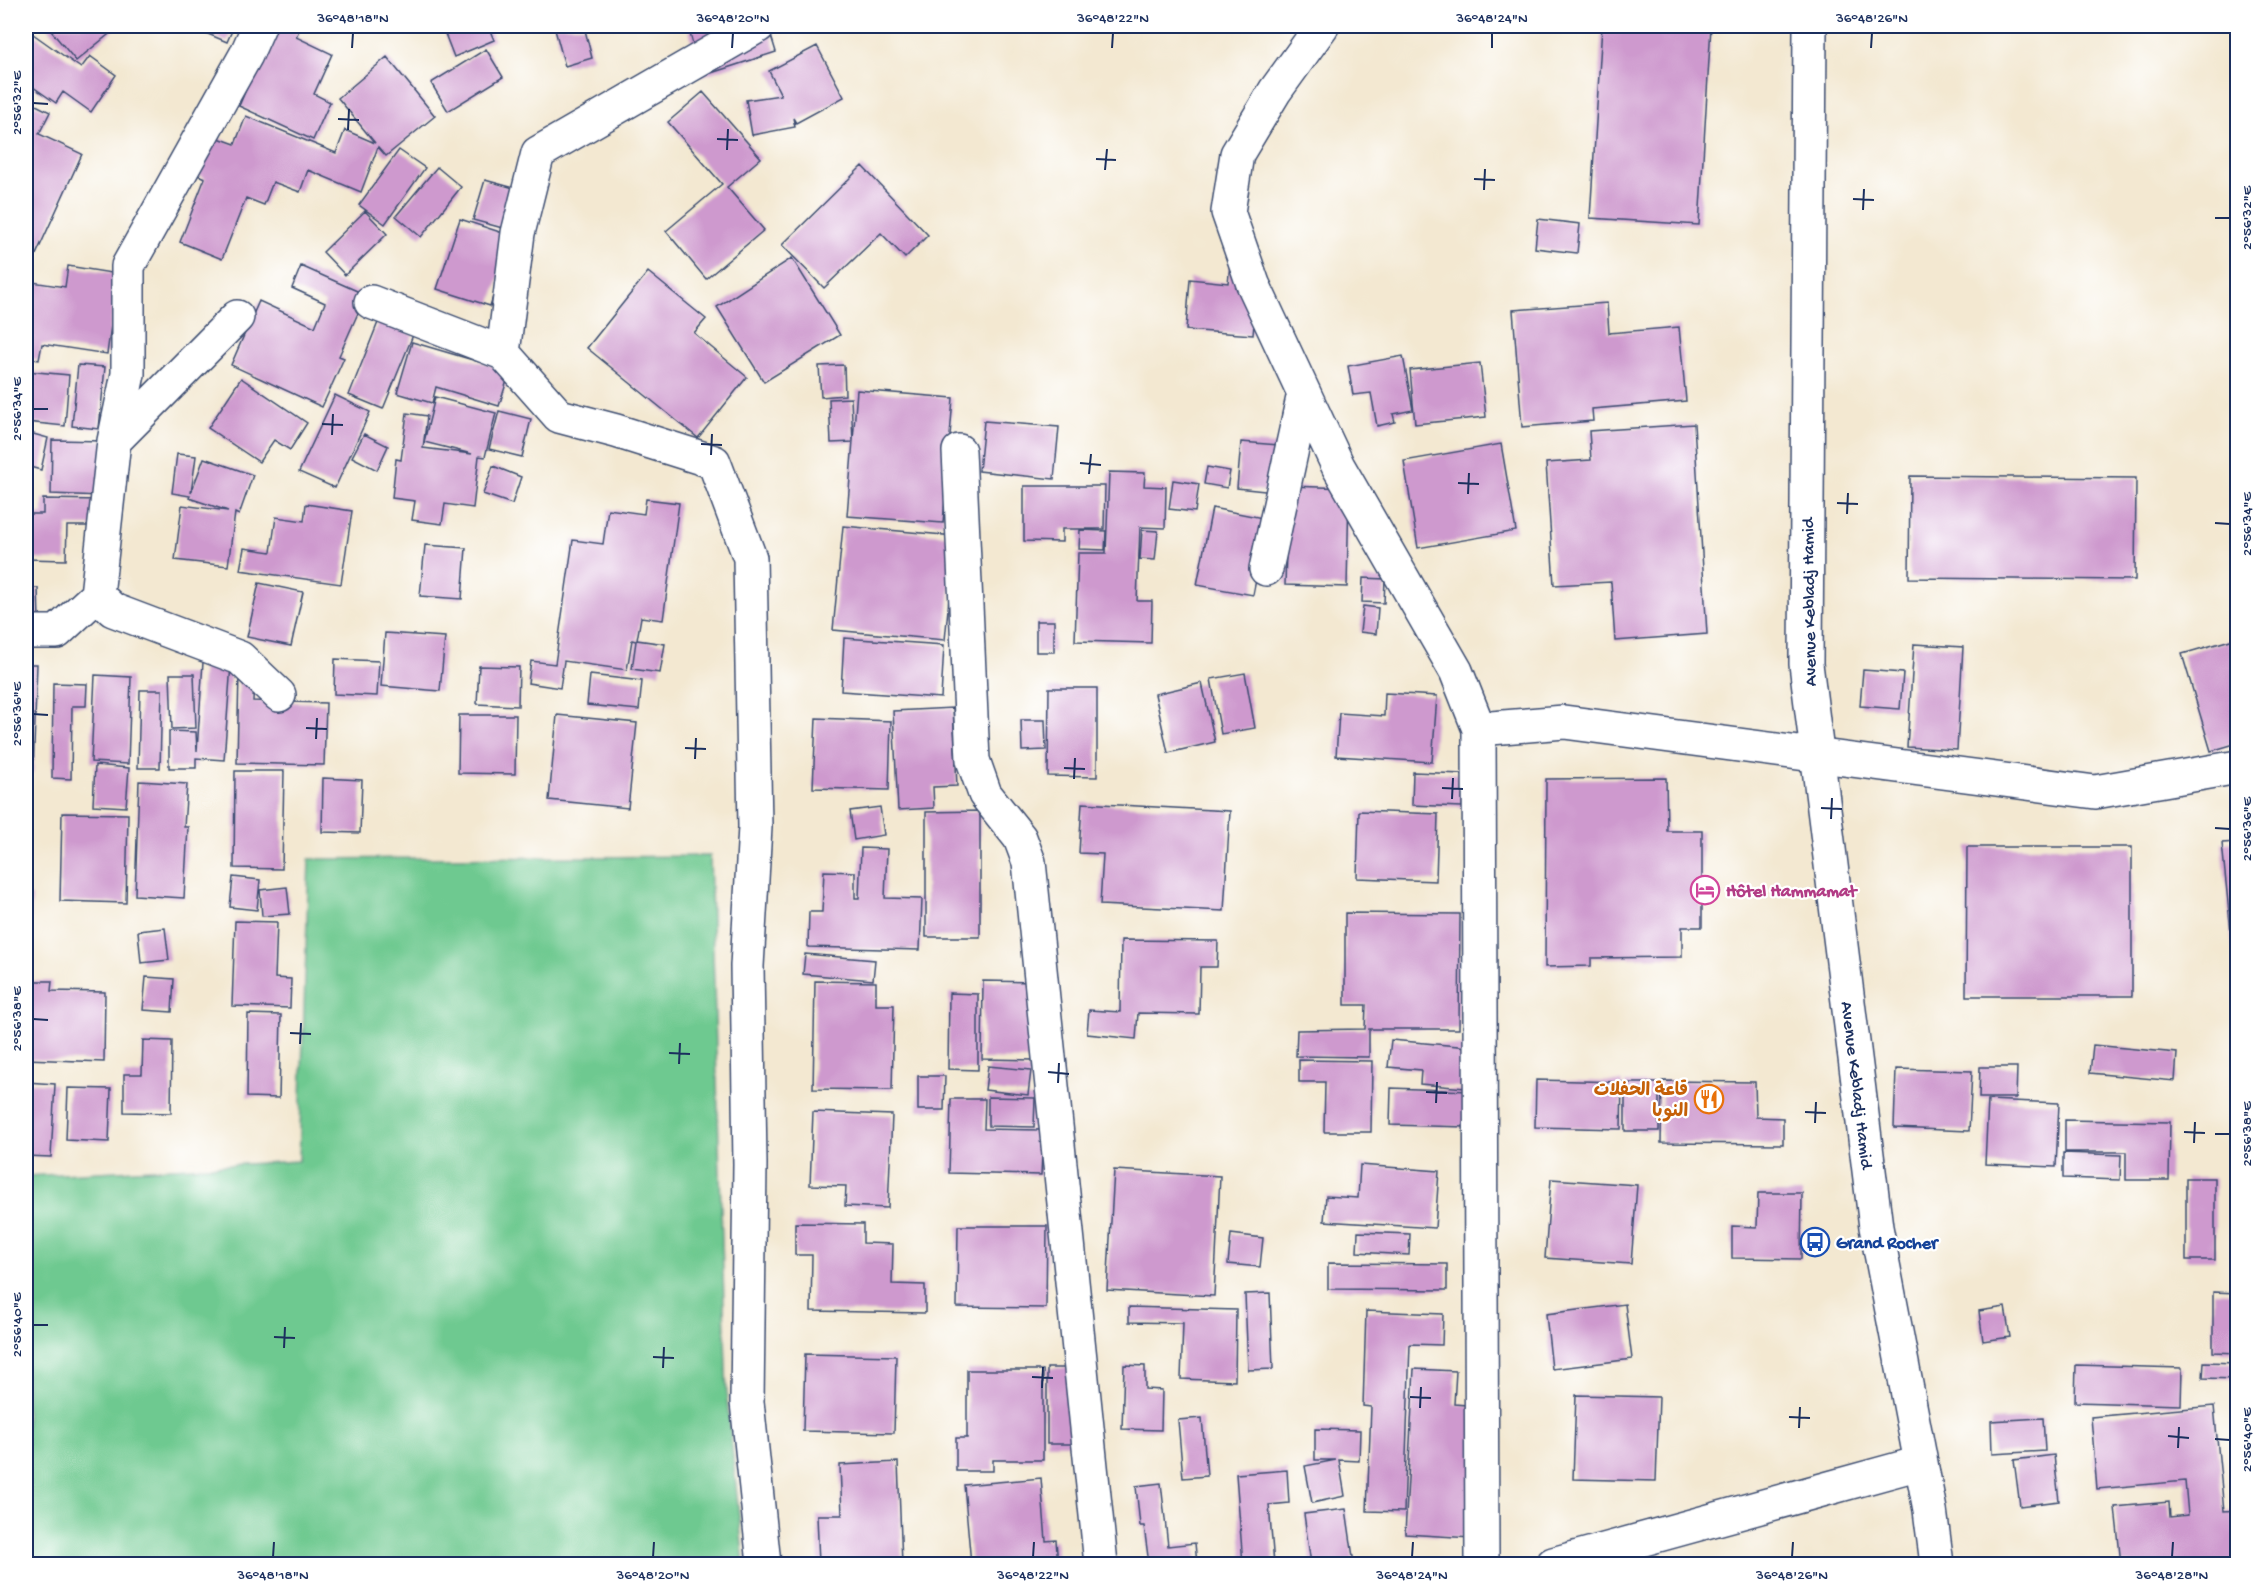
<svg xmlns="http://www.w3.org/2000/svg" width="2263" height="1590" viewBox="0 0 2263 1590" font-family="'Gochi Hand','Playpen Sans Arabic',sans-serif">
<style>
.green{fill:#6ec990;stroke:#447c77;stroke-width:1.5}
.building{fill:#ce99ce}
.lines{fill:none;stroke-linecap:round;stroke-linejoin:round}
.minor-casing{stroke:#3b4b6f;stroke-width:36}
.primary-casing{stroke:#3b4b6f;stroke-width:36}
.minor{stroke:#fff;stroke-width:33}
.primary{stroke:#fff;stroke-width:33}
.ticks{fill:none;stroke:#1b2f5e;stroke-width:2}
.labels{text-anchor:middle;stroke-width:4.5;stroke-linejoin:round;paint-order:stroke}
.street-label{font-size:18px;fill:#1b2f5e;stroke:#fff}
.hotel-label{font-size:18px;font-weight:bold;fill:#b23c85;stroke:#fff;text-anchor:start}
.food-label{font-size:18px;font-weight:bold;fill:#c56008;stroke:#fff;text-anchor:end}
.transit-label{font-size:18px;font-weight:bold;fill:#164399;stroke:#fff;text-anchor:start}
.neatline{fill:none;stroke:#1b2f5e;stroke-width:2}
.ticks-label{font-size:15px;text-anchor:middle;fill:#1b2f5e}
</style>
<rect width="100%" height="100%" fill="#fff"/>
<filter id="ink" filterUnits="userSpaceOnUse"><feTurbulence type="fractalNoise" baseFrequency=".0167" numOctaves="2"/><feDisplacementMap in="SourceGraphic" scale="12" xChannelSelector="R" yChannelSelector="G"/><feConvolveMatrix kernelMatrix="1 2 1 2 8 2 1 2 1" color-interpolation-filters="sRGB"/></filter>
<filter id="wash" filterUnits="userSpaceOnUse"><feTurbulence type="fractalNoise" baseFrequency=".008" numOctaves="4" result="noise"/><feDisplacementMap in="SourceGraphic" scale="24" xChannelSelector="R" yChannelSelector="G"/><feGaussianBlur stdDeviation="1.35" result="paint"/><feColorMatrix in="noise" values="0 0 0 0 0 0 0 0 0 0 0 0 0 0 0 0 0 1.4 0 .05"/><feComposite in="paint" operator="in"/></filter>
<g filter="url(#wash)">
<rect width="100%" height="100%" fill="#f3e8d1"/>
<path class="green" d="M710 856 727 1399 744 1564H26V1176L299 1161 309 859Z"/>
<g id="blocks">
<path class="building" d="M47 26H119L76 61Z
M189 26H234L227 42Z
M273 26H301L296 37 332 54 314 94 330 102 313 140 239 106Z
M442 26H488L494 40 454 57Z
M554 26H584L592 58 565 66Z
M705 26H768L776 52 702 76 689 30Z
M1602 26H1711L1699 225 1590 218Z
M26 29 81 68 90 56 116 75 91 112 63 92 56 103 26 82Z
M817 46 844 97 796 123 793 118 795 127 752 135 746 100 781 95 769 71Z
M486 49 503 77 448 111 431 83Z
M387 57 435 116 386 156 378 147 361 192 308 170 300 192 273 182 264 205 246 198 222 259 180 242 205 178 195 174 210 135 235 144 246 116 336 153 345 130 375 143 338 98Z
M703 92 761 158 727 187 764 230 706 279 666 231 722 184 668 122Z
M26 100 50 112 39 134 82 154 29 270 26 268Z
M399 150 425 168 385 224 359 205Z
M862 166 928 235 905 258 881 233 824 288 782 245Z
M437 167 461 187 421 237 396 216Z
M485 180 521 190 510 230 473 220Z
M365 211 387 234 345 275 323 252Z
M460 219 512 236 490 306 437 289Z
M1538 219 1580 224 1577 253 1535 248Z
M792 258 840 335 764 382 717 307Z
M1230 264 1259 267 1253 335 1186 330 1190 279 1228 283Z
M68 266 118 274 107 354 42 344 39 360 26 358V281L65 287Z
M301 266 366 295 339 356 344 358 322 407 231 365 259 301 315 327 325 303 292 288Z
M648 272 706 319 694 333 747 377 698 438 587 348Z
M1607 303 1609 333 1679 327 1686 401 1592 409 1593 421 1522 427 1513 310Z
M379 320 413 335 383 409 349 395Z
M412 342 510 371 499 406 436 387 432 403 397 393Z
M1403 356 1413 410 1393 414 1395 422 1377 426 1371 393 1353 395 1348 366Z
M1480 363 1486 417 1415 424 1410 370Z
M78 365 105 367 99 429 72 426Z
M844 365 845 395 821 397 819 366Z
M26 371 69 375 65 426 26 422Z
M241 378 307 423 290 450 274 440 259 462 208 428Z
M857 390 953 398 943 523 847 516Z
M335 395 370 412 335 488 299 472Z
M435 397 496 413 485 457 479 456 473 508 445 504 442 524 412 520 415 501 392 498 396 459 401 460 407 413 427 416 423 448 472 454 424 442Z
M851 398 853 442 831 443 829 399Z
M499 411 531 419 522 457 489 449Z
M984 421 1059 427 1054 479 979 471Z
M1694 424 1707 634 1615 641 1611 582 1554 585 1546 463 1591 460 1589 431Z
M26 432 48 438 41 470 26 466Z
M364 434 388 446 377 470 352 457Z
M52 440 104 441 102 496 51 494Z
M1241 442 1279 445 1274 492 1237 488Z
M1501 444 1516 531 1418 548 1404 461Z
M177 454 196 456 191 493 204 458 253 475 239 515 235 513 228 566 175 560 182 505 228 511 189 498 190 496 172 493Z
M493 466 521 477 512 504 483 494Z
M1207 467 1230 471 1227 488 1204 484Z
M1109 472 1145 473 1144 486 1166 487 1165 528 1140 527 1137 601H1152L1151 643 1075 641 1078 553H1106Z
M1910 476 2136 478 2135 580 1909 578Z
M1173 480 1199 484 1195 512 1169 509Z
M1024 486H1105L1104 529H1062V542L1024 541Z
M1288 486 1349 488 1347 587 1285 585Z
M43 499 100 500 99 526H67L66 560 26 559V514H43Z
M646 499 679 503 663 620 641 617 637 640 665 644 660 673 632 669 636 641 632 640 627 670 564 661 560 688 528 683 531 661 555 664 573 540 603 544 608 509 644 514Z
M306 504 352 511 341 584 240 570 244 548 271 552 276 517 304 521Z
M1212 508 1268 519 1253 595 1197 585Z
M843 526 955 536 945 640 833 630Z
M1080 530 1106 531 1105 550 1079 549Z
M1142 530 1158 531 1155 560 1140 559Z
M425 545 466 548 462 599 420 596Z
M1363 578 1385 579 1384 603 1362 602Z
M259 583 303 592 291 646 247 637Z
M26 588H38L39 620 26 621Z
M1363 606 1378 608 1376 634 1360 632Z
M1036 621H1054V652H1036Z
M385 633 445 637 440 691 381 686Z
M844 638 944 645 941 698 841 691Z
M2234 639 2238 652V743L2211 751 2182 654Z
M1914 644 1963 647 1957 750 1907 747Z
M335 659 379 661 377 696 334 694Z
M203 662 231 664 224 760 196 758V768H169V731L196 732 197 751Z
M26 664H37L33 774H26Z
M479 666 519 667 518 706 477 704Z
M1863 670 1903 673 1900 709 1860 706Z
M239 672 254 673 253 701 326 703 324 765 237 763Z
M1245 673 1255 728 1221 734 1211 679Z
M170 674H194L196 728 172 729Z
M95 675 131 677 128 764 91 762Z
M590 675 642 681 639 710 587 705Z
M53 683 87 684 86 706H72L71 779 52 778Z
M1202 683 1215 742 1168 753 1155 694Z
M1049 688H1097V777L1048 776Z
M140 690H162L160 768H138Z
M1385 693 1437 696 1432 762 1336 756 1339 713 1384 716Z
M953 708 957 786 933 787 934 808 898 810 893 711Z
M459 715H516L515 774 458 773Z
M557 715 637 723 628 808 549 800Z
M816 718 891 721 889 790 813 788Z
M1021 720H1045L1046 750 1022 751Z
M95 765 129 768 126 807 93 805Z
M235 771H284L282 869 234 868Z
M1413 772 1463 774 1462 807 1412 805Z
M323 778 362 780 360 833 322 832Z
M1666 778 1667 831H1702V927H1682V957L1591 958V966L1545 967 1546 779Z
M139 781 187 784 184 827H188L184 898 135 895Z
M1082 803 1230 811 1224 911 1100 905 1103 854 1079 853Z
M880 807 884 835 854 840 850 811Z
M980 811V937H926V812Z
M1359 811 1438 814 1436 881 1357 878Z
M62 813 128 814 126 903 60 901Z
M2238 842V982H2236L2222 843Z
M1967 847H2132V996H1966Z
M861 848 887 849 885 898 922 899 920 950 808 947 809 912H822L824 871 855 872V898H859Z
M233 877 260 880 257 910 230 907Z
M287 887 290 914 262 916 260 890Z
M26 896H32L28 952H26Z
M1345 913 1460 914 1459 1029H1369V1057L1296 1056 1297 1030 1365 1029 1366 1005H1345Z
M235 921 277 922 275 978 291 979 290 1008 232 1006Z
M165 928 169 960 141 963 138 931Z
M1121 940 1218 941 1217 967H1200L1199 1014 1138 1013 1136 1039 1087 1034 1089 1010 1120 1012Z
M805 954 875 960 873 980 803 974Z
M146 977 174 979 172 1012 143 1010Z
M26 981H52L51 991 105 992 104 1062 26 1059Z
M815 981 876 982V1005H894L892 1090 813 1089Z
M983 981 1034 982 1033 1060 982 1059Z
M949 993 978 994V1070L948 1069Z
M248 1014 281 1015 279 1098 247 1097Z
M143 1040 172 1041 171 1113 124 1112V1074H142Z
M1391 1040 1469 1047 1465 1088 1420 1084 1421 1070 1388 1067Z
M2093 1045 2177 1053 2175 1081 2090 1073Z
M1299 1060 1372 1061 1371 1132H1324L1325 1082H1299Z
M988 1066 1031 1070 1028 1095 985 1090Z
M1980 1067H2017L2016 1098H1979Z
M1896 1069 1972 1071 1969 1131 1894 1128Z
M918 1076H945L944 1110H918Z
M1536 1080 1622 1082 1621 1129 1535 1127Z
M1662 1081 1755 1082 1756 1117 1783 1118V1144L1661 1143Z
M26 1082 55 1084 51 1157 26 1156Z
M1625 1083H1659V1131H1625Z
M68 1088 111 1089 109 1142 66 1140Z
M1391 1088 1469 1091 1467 1127 1390 1125Z
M988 1097 1035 1098 1034 1127 988 1126Z
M951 1099H985L984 1129 1043 1130 1041 1175 949 1173Z
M1988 1100 2059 1103 2056 1167 1985 1164Z
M813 1112 892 1115 888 1208 845 1206 846 1186 810 1185Z
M2065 1120 2170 1122 2169 1180H2126V1152H2065Z
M2063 1153 2121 1155 2120 1180 2063 1178Z
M1360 1165 1439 1171 1435 1228 1324 1221 1326 1196 1358 1198Z
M1114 1170 1220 1176 1214 1296 1107 1290Z
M2186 1178H2215V1260H2186Z
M1551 1179 1637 1185 1631 1264 1545 1258Z
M1758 1193H1802L1801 1259 1732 1258V1226L1757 1227Z
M795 1223 863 1224V1243L893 1244 892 1284 925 1285V1313L811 1311 812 1255H795Z
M958 1226H1047L1046 1308 957 1307Z
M1358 1232 1410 1234 1409 1255 1357 1252Z
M1231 1234 1263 1238 1260 1267 1228 1264Z
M1328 1263 1447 1264V1290L1328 1289Z
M2213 1292 2238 1293V1353L2213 1352Z
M1270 1293 1273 1369 1248 1370 1245 1294Z
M1625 1304 1632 1359 1552 1369 1546 1314Z
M1129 1307 1236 1310 1235 1381 1181 1379 1183 1323 1129 1322Z
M2005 1307 2010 1337 1983 1341 1979 1311Z
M1366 1311 1443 1314 1442 1345 1410 1344 1404 1512 1367 1511 1371 1407 1363 1406Z
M805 1354 896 1356 894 1433 803 1431Z
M2204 1362 2238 1363V1379L2203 1378Z
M1124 1365 1145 1366V1389L1162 1390 1161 1430 1122 1429Z
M2076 1365 2182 1368 2181 1405 2075 1402Z
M1047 1368H1074V1444H1047Z
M1414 1369 1456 1371 1454 1404 1479 1406 1472 1538 1405 1534Z
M967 1370H1043V1460H993V1471H956V1438H967Z
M1576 1395 1659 1397 1656 1481 1573 1479Z
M2214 1406 2224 1511 2238 1510V1560L2187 1564H2121L2115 1507 2169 1502 2170 1517 2188 1515 2185 1481 2097 1489 2091 1417Z
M1202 1418 1207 1476 1183 1478 1178 1420Z
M2043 1418 2045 1451 1992 1454 1991 1421Z
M1315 1429 1360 1430 1359 1461 1339 1460 1345 1496 1312 1503 1305 1466 1336 1460H1315Z
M2054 1455 2059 1501 2020 1506 2014 1460Z
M898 1462 902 1564H819L817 1515H842L840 1465Z
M1287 1470 1289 1503 1269 1505 1274 1564H1243L1236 1474Z
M1041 1478 1046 1541 1056 1540 1058 1564H971L964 1485Z
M1161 1483 1168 1546 1195 1543 1197 1564H1149L1144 1526H1140L1136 1486Z
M1346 1509 1354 1564H1311L1304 1514Z"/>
</g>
</g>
<g filter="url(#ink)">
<use href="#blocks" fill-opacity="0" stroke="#3b4b6f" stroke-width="1.5"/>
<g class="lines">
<g class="minor-casing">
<path id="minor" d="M758 26 538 153 518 233 503 353 559 416 616 431 714 462 750 558 755 827 747 966 750 1164 747 1402 764 1564
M1322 26 1275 91 1237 154 1228 212 1253 284 1338 466 1456 671 1479 729
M371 302 503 353
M114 441 237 317
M959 451 973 760 985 794 1020 838 1029 862 1101 1564
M1266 569 1304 393
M97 595 113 610 240 658 279 695
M26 632H57L97 595 114 441 128 374V266L246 55 259 26
M1482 1564 1479 729 1564 722 2095 792 2238 767
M1553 1564 1920 1463"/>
</g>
<g class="primary-casing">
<path id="primary" d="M1810 26 1806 664 1876 1227 1930 1510 1937 1564"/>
</g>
<use href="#minor" class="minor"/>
<use href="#primary" class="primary"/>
</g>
</g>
<path class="ticks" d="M352 48 353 33M732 48 733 33M1112 48 1113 33M1492 48V33M1871 48 1872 33M33 103 48 104M338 119 359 120M348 130 349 109M717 139 738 140M727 150 728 129M1096 159 1116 160M1105 170 1107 149M1474 179 1495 180M1484 190 1485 169M1853 199 1874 200M1863 210 1864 189M2215 218H2230M33 409H48M322 424 343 425M332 435 333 414M701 444 722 445M711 455 712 434M1080 463 1101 465M1089 474 1091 454M1458 483 1479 484M1468 494 1469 473M1837 503 1858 504M1847 514 1848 493M2215 523 2230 524M33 714 48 715M306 728 327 729M316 739 317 718M685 748 706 749M695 759 696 738M1064 768 1085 769M1074 779 1075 758M1442 788 1463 789M1452 799 1453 778M1821 808 1842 809M1831 819 1832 798M2215 828 2230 829M33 1019 48 1020M290 1033 311 1034M300 1044 301 1023M669 1053 690 1054M679 1064 680 1043M1048 1072 1069 1074M1058 1083 1059 1063M1426 1092 1447 1093M1436 1103 1437 1082M1805 1112 1826 1113M1815 1123 1816 1102M2184 1132 2205 1133M2215 1134H2230M2194 1143 2195 1122M33 1325H48M274 1337 295 1338M284 1348 285 1327M653 1357 674 1358M663 1368 664 1347M1032 1377 1053 1378M1042 1388 1043 1367M1410 1397 1431 1398M1420 1408 1421 1387M1789 1417 1810 1418M1799 1428 1800 1407M2168 1436 2189 1438M2215 1439 2230 1440M2178 1448 2179 1427M273 1557 274 1542M653 1557 654 1542M1033 1557 1034 1542M1412 1557 1413 1542M1792 1557 1793 1542M2172 1557 2173 1542"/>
<defs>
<g id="hotel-ring" transform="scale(1.5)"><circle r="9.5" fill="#fff" stroke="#d1479c" stroke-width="1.5"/><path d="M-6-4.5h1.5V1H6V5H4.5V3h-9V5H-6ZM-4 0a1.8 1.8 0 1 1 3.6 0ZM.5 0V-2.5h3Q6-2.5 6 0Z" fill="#d1479c"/></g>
<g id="restaurant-ring" transform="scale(1.5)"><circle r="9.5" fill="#fff" stroke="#e8710a" stroke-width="1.5"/><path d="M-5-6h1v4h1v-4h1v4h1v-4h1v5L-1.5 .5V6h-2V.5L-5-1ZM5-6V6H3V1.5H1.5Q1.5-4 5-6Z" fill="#e8710a"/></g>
<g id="bus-ring" transform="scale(1.5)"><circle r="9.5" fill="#fff" stroke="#1a4fb4" stroke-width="1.5"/><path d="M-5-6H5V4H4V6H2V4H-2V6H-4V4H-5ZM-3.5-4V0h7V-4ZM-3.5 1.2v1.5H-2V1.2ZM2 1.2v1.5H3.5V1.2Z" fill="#1a4fb4"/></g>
</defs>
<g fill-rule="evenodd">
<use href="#hotel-ring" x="1705" y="890"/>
<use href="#restaurant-ring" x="1709" y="1099"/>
<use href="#bus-ring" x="1815" y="1242"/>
</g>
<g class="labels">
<g class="street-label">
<text transform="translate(1808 602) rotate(-91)" y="6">Avenue Kebladj Hamid</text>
<text transform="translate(1858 1085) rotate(83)" y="6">Avenue Kebladj Hamid</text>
</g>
<g class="hotel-label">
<text x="1726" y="896">Hôtel Hammamat</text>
</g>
<g class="food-label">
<text x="1688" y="1095">قاعة الحفلات<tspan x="1688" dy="21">النوبا</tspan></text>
</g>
<g class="transit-label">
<text x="1836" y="1248">Grand Rocher</text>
</g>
</g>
<rect width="2263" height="1590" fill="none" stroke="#fff" stroke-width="66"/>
<rect x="33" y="33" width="2197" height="1524" class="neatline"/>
<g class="ticks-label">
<text x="353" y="22">36°48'18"N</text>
<text x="733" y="22">36°48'20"N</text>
<text x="1113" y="22">36°48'22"N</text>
<text x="1492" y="22">36°48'24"N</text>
<text x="1872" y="22">36°48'26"N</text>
<text transform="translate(16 103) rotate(-90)" y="5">2°56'32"E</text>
<text transform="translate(2246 218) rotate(-90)" y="5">2°56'32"E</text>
<text transform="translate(16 409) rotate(-90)" y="5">2°56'34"E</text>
<text transform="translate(2246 524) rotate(-90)" y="5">2°56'34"E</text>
<text transform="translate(16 714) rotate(-90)" y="5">2°56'36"E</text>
<text transform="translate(2246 829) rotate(-90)" y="5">2°56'36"E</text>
<text transform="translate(16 1019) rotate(-90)" y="5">2°56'38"E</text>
<text transform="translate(2246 1134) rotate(-90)" y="5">2°56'38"E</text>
<text transform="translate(16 1325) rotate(-90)" y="5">2°56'40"E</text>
<text transform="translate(2246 1440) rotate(-90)" y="5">2°56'40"E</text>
<text x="273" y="1579">36°48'18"N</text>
<text x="653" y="1579">36°48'20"N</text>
<text x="1033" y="1579">36°48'22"N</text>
<text x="1412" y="1579">36°48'24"N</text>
<text x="1792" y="1579">36°48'26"N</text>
<text x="2172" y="1579">36°48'28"N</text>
</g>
</svg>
